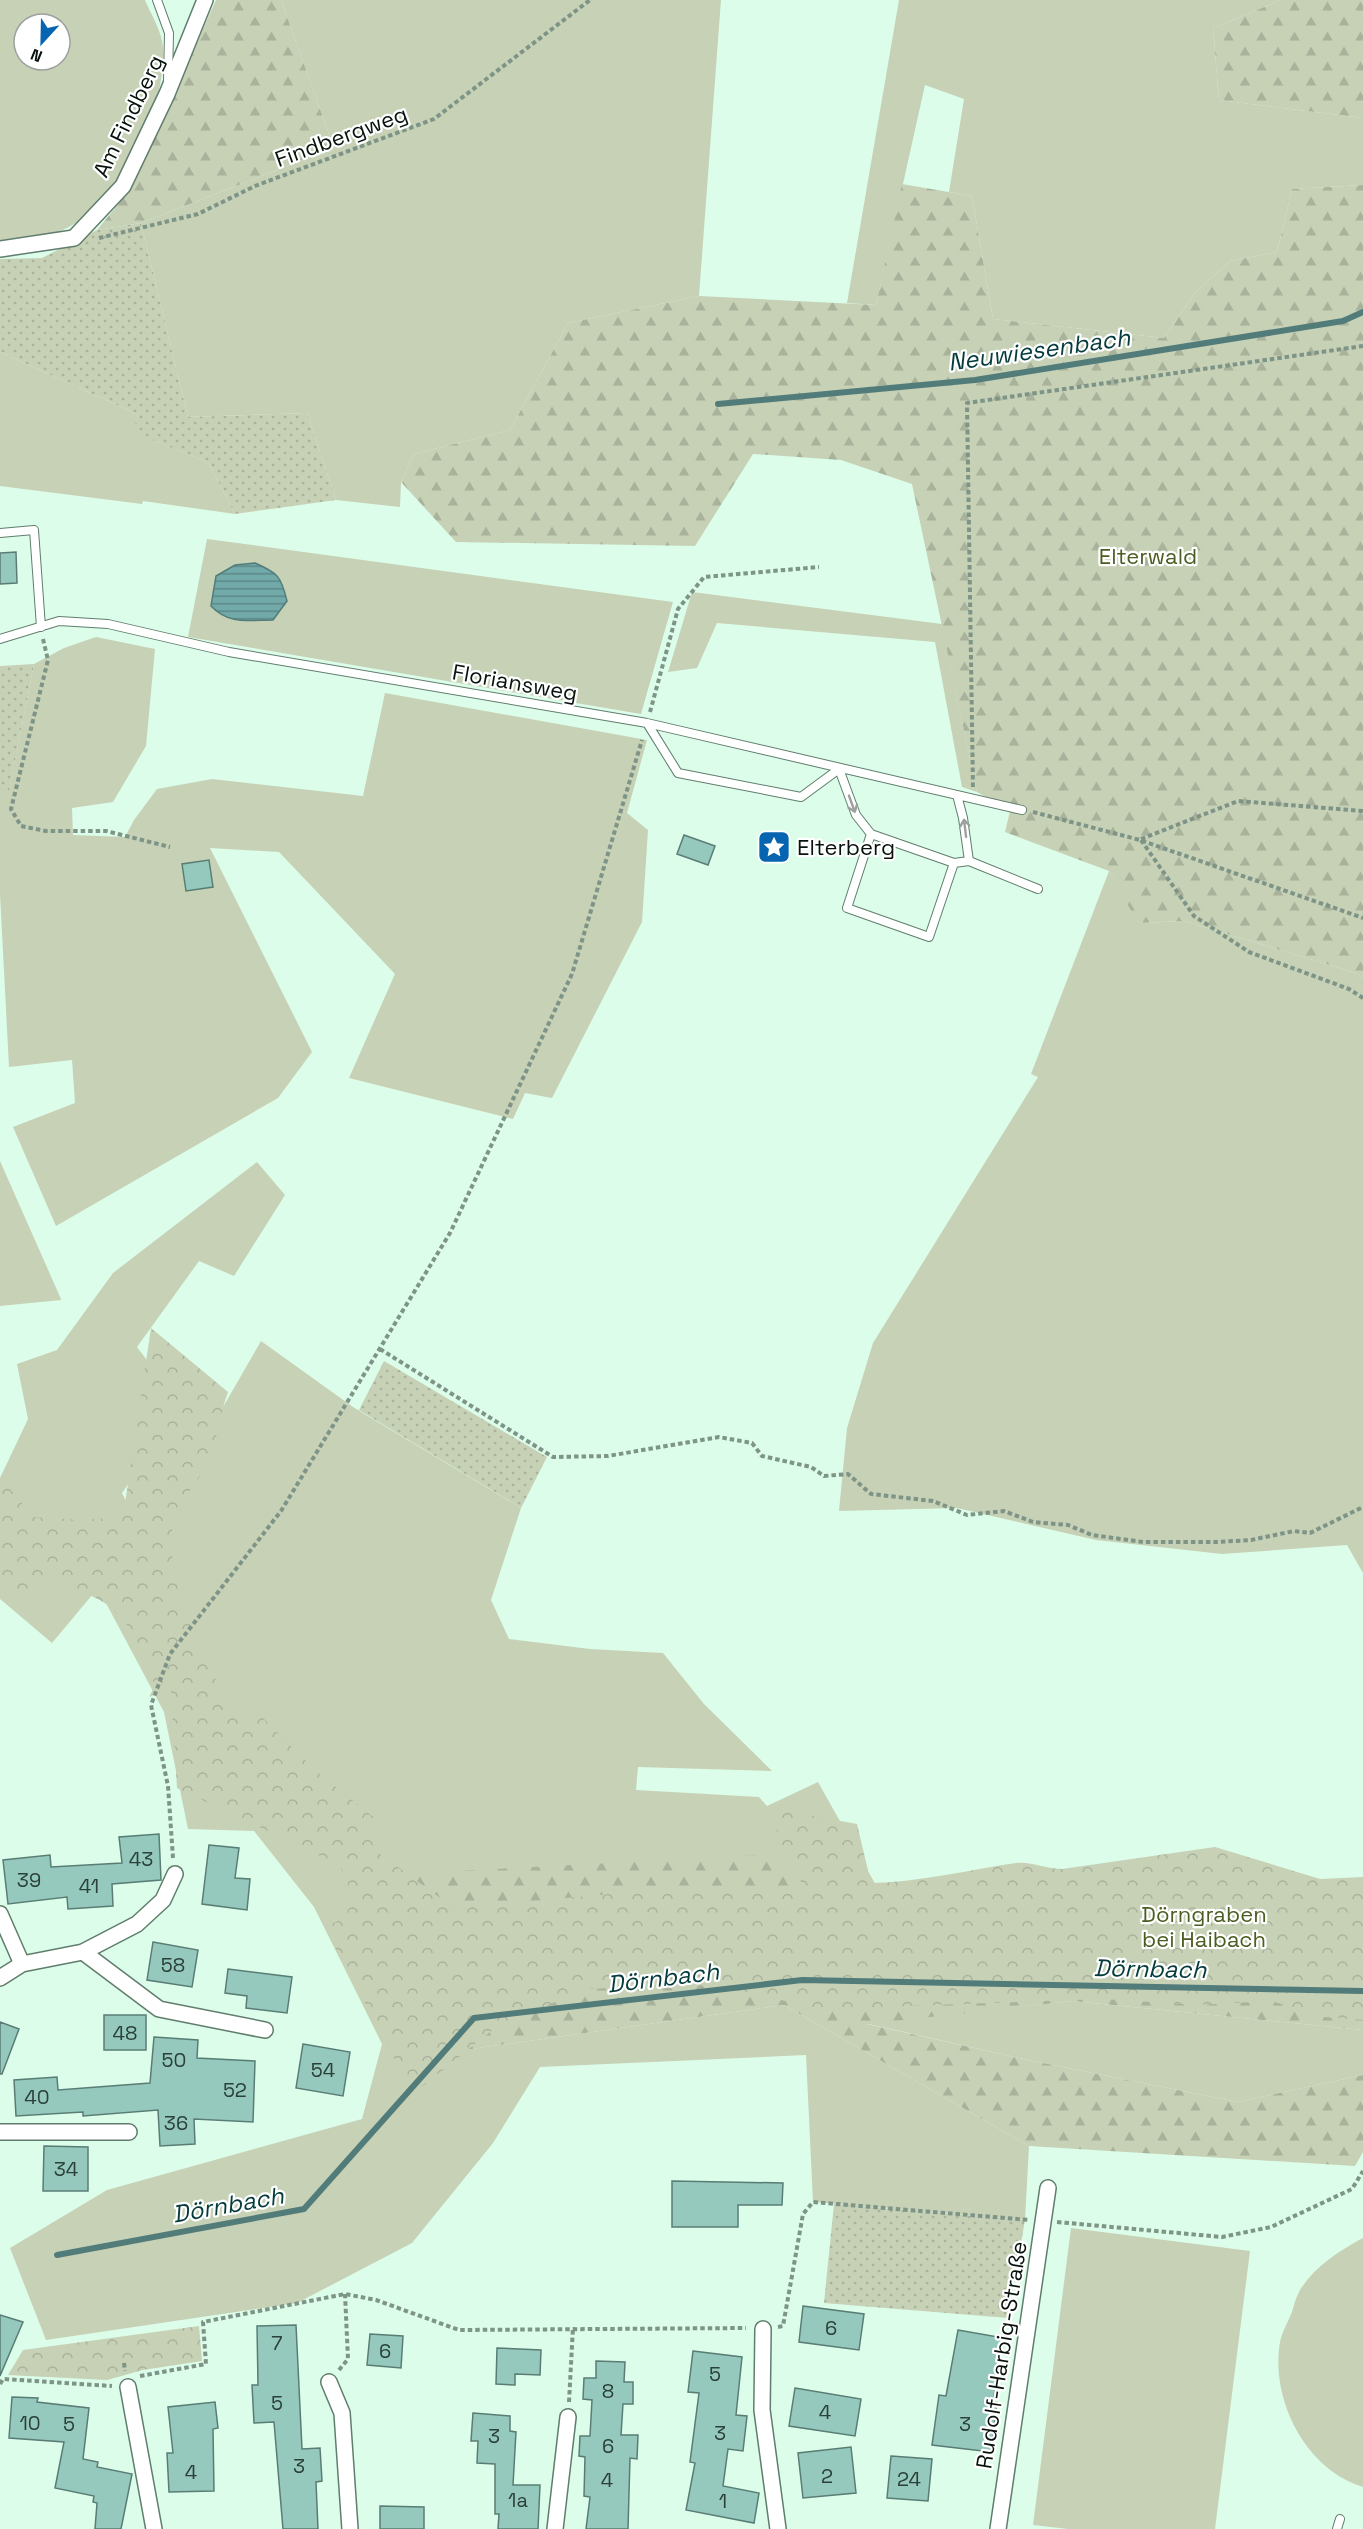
<svg xmlns="http://www.w3.org/2000/svg" width="1363" height="2529" viewBox="0 0 1363 2529" font-family="'Space Grotesk',sans-serif">
<style>
.grass{fill:#c7d1b6;fill-rule:evenodd}
.forest{fill:url(#forest-firs)}
.park{fill:url(#park-crowns)}
.garden{fill:url(#garden-dots)}
.water{fill:url(#water-rules);stroke:#527c7a;stroke-width:1.5}
.lines{fill:none;stroke-linecap:round;stroke-linejoin:round}
.stream{stroke:#527c7a;stroke-width:6}
.building{fill:#95c9bd;stroke:#597d74;stroke-width:1.5}
.lane-casing{stroke:#607d6d;stroke-width:10}
.street-casing{stroke:#607d6d;stroke-width:18}
.path{stroke:#7d9487;stroke-width:4;stroke-dasharray:4.5 3;stroke-linecap:butt}
.lane{stroke:#fff;stroke-width:8}
.street{stroke:#fff;stroke-width:15}
.oneway{stroke:#9ca09e}
.labels{text-anchor:middle;stroke-width:4.5;stroke-linejoin:round;paint-order:stroke}
.number-label{font-size:20px;fill:#2a4038}
.street-label{font-size:22px;fill:#07120c;stroke:#fff}
.park-label{font-size:22px;fill:#4b5d21;stroke:#fff}
.poi-label{font-size:22px;fill:#07120c;stroke:#fff;text-anchor:start}
.water-label{font-size:24px;font-style:italic;fill:#043b3c;stroke:#fff}
</style>
<defs>
<pattern id="forest-firs" width="22" height="20" patternUnits="userSpaceOnUse" patternTransform="scale(1.5)"><rect width="22" height="20" fill="#c7d1b6"/><path d="M5 1l3.5 6h-7zM16 11l3.5 6h-7z" fill="#a9b29b"/></pattern>
<pattern id="park-crowns" width="20" height="18" patternUnits="userSpaceOnUse" patternTransform="scale(1.5)"><rect width="20" height="18" fill="#c7d1b6"/><path d="M2 6a3 3 0 1 1 6 0M12 15a3 3 0 1 1 6 0" fill="none" stroke="#a9b29b"/></pattern>
<pattern id="garden-dots" width="8" height="8" patternUnits="userSpaceOnUse" patternTransform="scale(1.5)"><rect width="8" height="8" fill="#c7d1b6"/><path d="M2 2h.1M6 6h.1" fill="none" stroke="#a9b29b" stroke-width="1.8" stroke-linecap="round"/></pattern>
<pattern id="water-rules" width="6" height="5" patternUnits="userSpaceOnUse" patternTransform="scale(1.5)"><rect width="6" height="5" fill="#72a9a9"/><path d="M0 2.5h6" fill="none" stroke="#5c8888"/></pattern>
</defs>
<rect width="100%" height="100%" fill="#dcfdea"/>
<path class="grass" d="M0 0H145C151 14 162 32 163 47 166 111 122 208 58 232 41 238 19 239 0 243ZM24 24H60V60H24Z
M281 0H721L699 296 568 323 510 430 414 454 401 482 400 507 336 500 307 413 188 417 141 223 334 148Z
M899 0H1281L1213 28 1219 100 1363 118V185L1292 189 1277 252 1230 261 1195 293 1164 338 993 319 972 196 949 192 964 99 925 85 876 305 847 303Z
M0 352 139 415 133 432 208 462 235 514 143 501 142 504 0 486Z
M207 539 673 602 641 714 188 637Z
M692 592 942 624 977 792 962 787 935 642 717 623 697 668 668 672Z
M96 637 155 649 146 746 113 802 72 808 73 835 125 837 134 820 157 789 212 779 363 796 385 693 647 740 627 813 648 830 642 922 552 1098 525 1093 513 1119 349 1078 395 974 279 852 210 848 312 1052 278 1098 56 1226 13 1127 75 1103 72 1060 9 1067 0 894V791L9 790 34 664 64 648Z
M1109 871 1139 923 1184 921 1356 973 1363 978V1573L1347 1545 1222 1554 1096 1540 957 1508 839 1511 847 1428 873 1343 1038 1077 1031 1074Z
M0 1161 61 1299V1300L0 1306Z
M257 1162 285 1195 234 1276 199 1261 137 1347 182 1407 122 1493 146 1541 261 1341 353 1407 521 1508 491 1600 509 1639 590 1649 663 1653 704 1704 772 1771 638 1767 636 1790 759 1797 767 1806 818 1782 882 1896 1133 1916 415 2057 784 2005 1029 2146 1025 2220 813 2202 806 2055 540 2067 493 2143 412 2243 297 2303 46 2340 10 2248 107 2190 362 2119 382 2044 314 1907 254 1831 188 1829 164 1712 98 1588 52 1643 0 1599V1478L28 1419 17 1364 57 1350 113 1273Z
M1073 2001 1363 2030V2075L1238 2102 1033 2061 864 2023Z
M1071 2228 1250 2251 1215 2529H1068L1033 2525Z
M1363 2238V2487C1306 2470 1270 2400 1280 2342 1282 2332 1288 2322 1292 2312 1294 2305 1296 2297 1300 2290 1315 2266 1339 2251 1363 2238Z"/>
<path class="forest" d="M216 0H281L334 148 141 223 97 230 130 190Z
M1281 0H1363V118L1219 100 1213 28Z
M902 184 972 196 993 319 1164 338 1195 293 1230 261 1277 252 1292 189 1363 185V978L1356 973 1184 921 1138 923 1109 871 1005 832 1010 811 977 792 912 484 841 460 753 454 695 546 456 542 401 482 414 454 510 430 568 323 699 296 876 305Z
M764 1855 844 1937 1363 1933V2030L1073 2001 867 2024 1033 2061 1238 2102 1363 2075V2152L1355 2166 1029 2146 784 2005 415 2057 359 1876Z"/>
<path class="park" d="M151 1328 228 1392C220 1413 218 1436 210 1457 201 1481 178 1500 173 1525 162 1579 211 1687 248 1725L261 1716 314 1769 378 1821 371 1839 377 1852 454 1908 687 1887 804 1888 776 1835 780 1810 857 1824 871 1883C921 1882 967 1870 1016 1863 1030 1861 1047 1869 1062 1869L1215 1847 1320 1879 1363 1877V2020L1325 2017 1271 2001 1198 2005 1102 1999 822 2009 714 1985 585 1989 495 2028 413 2094 329 1936 331 1924C360 1913 351 1886 339 1865L177 1788 171 1689 149 1697 155 1685C146 1666 139 1642 127 1625 109 1596 71 1588 41 1579L30 1605 0 1587V1489L4 1482 33 1517 83 1520 123 1517Z
M199 2326 202 2361 143 2370 107 2380 8 2375 23 2350Z"/>
<path class="garden" d="M141 223 188 417 307 413 336 500 235 514 208 462 132 432 139 415 0 352V259L42 258 97 230Z
M34 664 9 791H0V666Z
M384 1361 547 1457 521 1508 359 1410Z
M834 2204 1025 2220 1008 2318 824 2303Z"/>
<path class="water" d="M255 563C278 573 281 576 287 601L273 620C248 620 229 625 211 606L216 576 235 565Z"/>
<g class="lines">
<path class="stream" d="M718 404 975 380 1343 321 1363 312
M57 2255 304 2209 474 2018 802 1980 1363 1991"/>
</g>
<path class="building" d="M16 552 17 583 0 584V553Z
M684 835 715 846 708 865 677 854Z
M209 860 213 887 186 891 182 864Z
M159 1834 161 1880 112 1884 113 1906 68 1909 67 1897 8 1904 3 1860 50 1855 51 1867 122 1863 119 1837Z
M209 1845 239 1848 235 1878 250 1879 247 1910 202 1904Z
M153 1942 198 1950 192 1987 147 1980Z
M228 1969 292 1977 287 2013 246 2008 247 1996 225 1993Z
M104 2015H146V2050H104Z
M0 2022 19 2029 2 2074H0Z
M154 2037 198 2040 197 2058 255 2061 253 2122 194 2119 195 2144 160 2146 158 2110 83 2116V2112L16 2116 14 2080 57 2077 58 2090 150 2083Z
M303 2044 350 2052 343 2096 296 2088Z
M44 2146 88 2147V2191H43Z
M672 2181 783 2183 782 2205H738V2227H672Z
M803 2306 864 2314 859 2350 799 2342Z
M0 2315 23 2322 0 2376Z
M296 2325 302 2449 320 2448 322 2481 316 2482 318 2529H283L274 2422 254 2423 252 2385H258L257 2326Z
M958 2330 1004 2338 993 2402H997L991 2452 932 2445 939 2395 946 2396Z
M370 2334 403 2336 401 2368 367 2365Z
M497 2348 541 2350 540 2375 515 2374V2385L496 2384Z
M693 2351 742 2357 736 2415 747 2416 743 2451 728 2449 723 2486 759 2493 754 2523 686 2510 695 2463 690 2462 699 2393 688 2392Z
M596 2361 625 2362 624 2382H633V2404H623L621 2435H638L637 2459 630 2458 628 2529H586L590 2497 584 2496 585 2457 579 2456 580 2436H590L592 2400 583 2399 584 2378H596Z
M795 2388 861 2399 855 2436 789 2426Z
M12 2397 38 2398 37 2402 89 2408 83 2459 98 2462 97 2467 132 2474 121 2529H95L97 2503 93 2502 94 2496 55 2488 64 2442 9 2438Z
M215 2402 218 2428 213 2429 214 2491 169 2492 167 2453H173L168 2407Z
M473 2413 510 2416V2431L516 2432 513 2485H540L538 2529H498L499 2514H495V2464L477 2463 478 2441H471Z
M851 2447 856 2493 803 2498 798 2453Z
M891 2456 932 2459 928 2501 887 2498Z
M380 2506 424 2507V2529H380Z"/>
<g class="lines">
<g class="lane-casing">
<path id="lane" d="M157 0 169 33 168 80
M0 533 34 530 41 627
M0 639 59 621 108 624 229 652 647 723 1022 810
M647 723 678 773 801 797 839 769 856 815 871 834
M957 795 963 818 969 861
M954 863 929 937 847 908 871 834 954 863 969 861 1038 889
M1337 2529 1340 2519"/>
</g>
<g class="street-casing">
<path id="street" d="M0 249 74 238 123 186 167 94 205 0
M0 1914 22 1964
M83 1952 159 2009 265 2030
M0 1978 22 1964 83 1952 137 1924 163 1900 175 1874
M0 2132H129
M763 2329 762 2410 778 2529
M329 2382 342 2413 350 2529
M128 2387 154 2529
M555 2529 568 2417
M998 2529 1048 2188"/>
</g>
<path class="path" d="M99 238 198 214 255 186 434 119 590 0
M43 639 48 660 11 809 21 826 46 831H106L170 847
M650 712 678 609 704 577 819 567
M973 787 967 403 1363 346
M1033 812 1140 840 1363 918
M1141 839 1238 801 1363 811
M1141 840 1194 916 1249 952 1349 989 1363 998
M380 1349 553 1457 608 1456 719 1437 752 1443 762 1456 811 1467 824 1476 848 1474 871 1494 933 1501 967 1515 1004 1511 1033 1522 1068 1525 1092 1535 1143 1542H1218L1251 1540 1294 1531 1310 1533 1363 1507
M173 1858 168 1786 151 1705 170 1654 281 1511 450 1233 572 974 642 740
M1057 2222 1222 2237 1271 2227 1352 2189 1363 2171
M778 2327 783 2326 803 2214 813 2202 1029 2220
M124 2363 125 2371
M339 2370 348 2359 345 2294
M140 2376 206 2364 203 2322 345 2294 376 2300 459 2330 746 2328
M0 2384 3 2379 112 2386
M569 2402 573 2327"/>
<use href="#lane" class="lane"/>
<use href="#street" class="street"/>
</g>
<defs><path id="oneway-shaft" d="M-6 0H5M1.5-3L5.5 0L1.5 3" fill="none" stroke-width="1.6" stroke-linecap="round" stroke-linejoin="round" transform="scale(1.5)"/></defs>
<g class="oneway">
<use href="#oneway-shaft" transform="translate(852 804) rotate(70)"/>
<use href="#oneway-shaft" transform="translate(965 828) rotate(-97)"/>
</g>
<defs>
<g id="sight-square" transform="scale(1.725)"><rect x="-9" y="-9" width="18" height="18" rx="4" fill="#0664b1" stroke="#fff"/><path d="M0-6L1.8-2.2L6-1.7L2.9 1.2L3.7 5.4L0 3.3L-3.7 5.4L-2.9 1.2L-6-1.7L-1.8-2.2Z" fill="#fff"/></g>
</defs>
<g fill-rule="evenodd">
<use href="#sight-square" x="774" y="847"/>
</g>
<g class="labels">
<g class="number-label">
<text x="141" y="1866">43</text>
<text x="29" y="1887">39</text>
<text x="89" y="1893">41</text>
<text x="173" y="1972">58</text>
<text x="125" y="2040">48</text>
<text x="174" y="2067">50</text>
<text x="323" y="2077">54</text>
<text x="235" y="2097">52</text>
<text x="37" y="2104">40</text>
<text x="176" y="2130">36</text>
<text x="66" y="2176">34</text>
<text x="831" y="2335">6</text>
<text x="277" y="2350">7</text>
<text x="385" y="2358">6</text>
<text x="715" y="2381">5</text>
<text x="608" y="2398">8</text>
<text x="277" y="2410">5</text>
<text x="825" y="2419">4</text>
<text x="30" y="2430">10</text>
<text x="69" y="2431">5</text>
<text x="965" y="2431">3</text>
<text x="720" y="2440">3</text>
<text x="494" y="2443">3</text>
<text x="608" y="2453">6</text>
<text x="299" y="2473">3</text>
<text x="191" y="2479">4</text>
<text x="827" y="2483">2</text>
<text x="909" y="2486">24</text>
<text x="607" y="2487">4</text>
<text x="518" y="2507">1a</text>
<text x="723" y="2508">1</text>
</g>
<g class="street-label">
<text transform="translate(128 116) rotate(-64)" y="8">Am Findberg</text>
<text transform="translate(341 136) rotate(-20)" y="8">Findbergweg</text>
<text transform="translate(515 682) rotate(10)" y="8">Floriansweg</text>
<text transform="translate(1001 2355) rotate(-81)" y="8">Rudolf-Harbig-Straße</text>
</g>
<g class="park-label">
<text x="1148" y="564">Elterwald</text>
<text x="1204" y="1922">Dörngraben<tspan x="1204" dy="25">bei Haibach</tspan></text>
</g>
<g class="poi-label">
<text x="797" y="855">Elterberg</text>
</g>
<g class="water-label">
<text transform="translate(1039 350) rotate(-8)" y="8">Neuwiesenbach</text>
<text transform="translate(1150 1969) rotate(1)" y="8">Dörnbach</text>
<text transform="translate(663 1978) rotate(-7)" y="8">Dörnbach</text>
<text transform="translate(228 2205) rotate(-10)" y="8">Dörnbach</text>
</g>
</g>
<g transform="translate(42 42) rotate(202)"><circle r="28" fill="#ffffff" stroke="#9ca09e" stroke-width="1.5"/>
<path d="M0-4.5L10 22L0 15L-10 22Z" fill="#0664b1"/>
<text y="-9" font-size="16" font-weight="bold" text-anchor="middle" fill="#07120c">N</text>
</g>
</svg>
